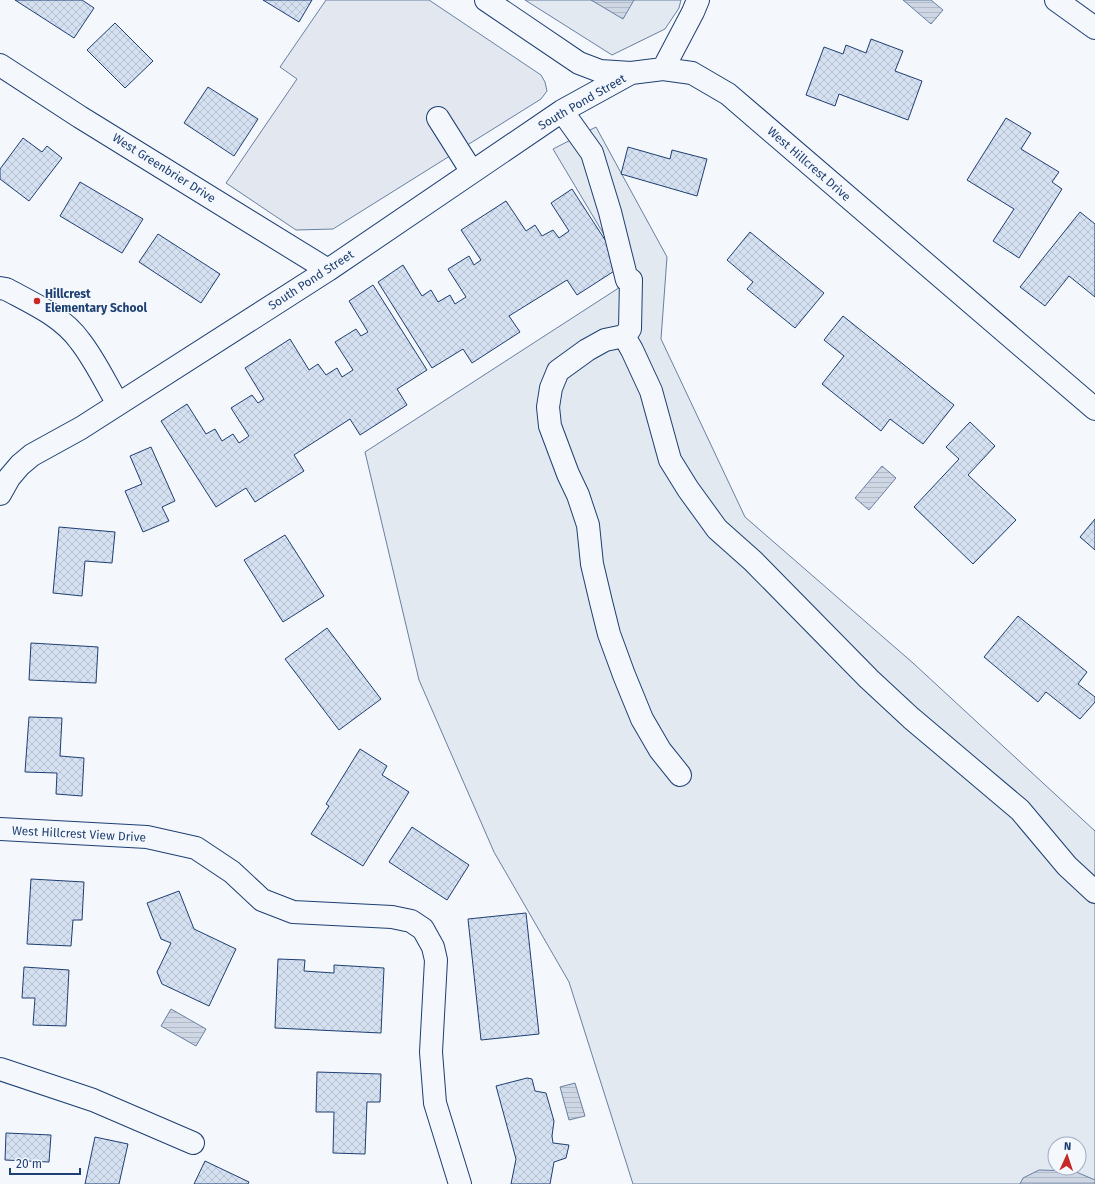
<svg xmlns="http://www.w3.org/2000/svg" width="1095" height="1184" viewBox="0 0 1095 1184" font-family="'Fira Sans',sans-serif">
<style>
.grass{fill:#e3e9f0;stroke:#687fa3;fill-rule:evenodd}
.parking{fill:#e3e8f0;stroke:#687fa3}
.water{fill:url(#water-rules);stroke:#687fa3}
.building{fill:url(#building-cross-hatch);stroke:#1d3f73}
.lines{fill:none;stroke-linecap:round;stroke-linejoin:round}
.minor-casing{stroke:#1d3f73;stroke-width:24}
.minor{stroke:#f4f7fb;stroke-width:22}
.poi-dot{fill:#c62828;stroke:#f4f7fb;stroke-width:1.5}
.labels{text-anchor:middle;stroke-width:3;stroke-linejoin:round;paint-order:stroke}
.street-label{font-size:12px;fill:#1d3f73;stroke:#f4f7fb}
.poi-label{font-size:12px;font-weight:bold;fill:#1d3f73;stroke:#f4f7fb;text-anchor:start}
</style>
<defs>
<pattern id="water-rules" width="6" height="5" patternUnits="userSpaceOnUse"><rect width="6" height="5" fill="#cfd7e4"/><path d="M0 2.5h6" fill="none" stroke="#b1bac7"/></pattern>
<pattern id="building-cross-hatch" width="8" height="8" patternUnits="userSpaceOnUse"><rect width="8" height="8" fill="#d5e0f0"/><path d="M0 0l8 8M0 8l8-8" fill="none" stroke="#b6c1d1"/></pattern>
</defs>
<rect width="100%" height="100%" fill="#f4f7fb"/>
<path class="grass" d="M525 0H681L679 8 665 29 612 55Z
M596 127 667 257 661 339 745 517 913 663 1095 831V1184H633L569 982 494 852 419 680 365 452 631 280 553 149ZM1055 1144H1079V1168H1055Z"/>
<path class="parking" d="M326 0H429L541 75 545 82 547 91 541 99 333 229 296 230 226 183 297 79 280 67Z"/>
<path class="water" d="M591 0H634L623 19Z
M903 0H931L943 10 931 24Z
M882 466 896 478 869 510 855 498Z
M171 1009 206 1029 196 1046 161 1026Z
M575 1083 585 1116 569 1120 560 1087Z
M1039 1170 1074 1171 1095 1180V1184H1020L1023 1178Z"/>
<path class="building" d="M15 0H82L94 8 74 38Z
M263 0H312L299 22Z
M115 23 153 61 125 88 87 50Z
M871 39 903 51 895 71 922 81 908 120 839 94 835 106 806 95 824 47 843 54 846 45 866 53Z
M208 87 258 119 234 156 184 123Z
M1006 118 1031 133 1021 149 1059 172 1052 182 1062 189 1019 258 993 241 1014 209 967 180Z
M23 138 42 152 47 146 62 158 29 201 0 179V169Z
M628 147 670 159 672 150 707 159 697 196 621 174Z
M80 182 143 219 122 253 60 216Z
M572 189 622 266 577 295 567 280 509 316 520 332 472 363 463 349 432 368 378 282 403 265 422 296 431 290 438 302 450 295 455 304 466 297 448 269 469 256 474 265 481 260 461 230 506 201 526 231 535 225 542 236 553 230 559 238 569 231 551 203Z
M1080 212 1095 224V297L1069 276 1045 306 1020 287Z
M750 232 824 293 795 328 747 289 753 282 727 260Z
M158 234 220 274 201 303 139 262Z
M373 285 427 370 397 389 407 405 360 435 350 419 294 455 304 471 255 502 246 488 216 507 161 421 187 404 206 434 215 429 222 441 233 434 239 443 249 436 231 408 252 395 258 403 264 399 245 368 290 339 309 370 318 364 326 375 337 368 342 377 353 370 335 342 356 329 361 336 368 332 349 301Z
M843 316 954 405 923 444 890 419 881 431 822 384 844 356 824 340Z
M970 422 995 446 968 475 1016 520 973 564 914 507 959 459 946 447Z
M151 447 175 501 162 507 169 521 143 532 125 491 142 484 130 456Z
M1095 519V550L1080 537Z
M59 527 115 532 112 563 85 561 82 596 53 593Z
M285 535 324 596 283 622 244 560Z
M1018 616 1087 672 1078 684 1095 697V702L1080 719 1046 692 1038 702 984 657Z
M327 628 381 699 339 730 285 659Z
M31 643 98 647 96 683 29 680Z
M29 717 62 718 60 756 84 758 82 796 56 794 57 773 25 772Z
M360 749 387 766 382 775 409 792 363 866 311 834 329 806 326 804Z
M412 827 469 865 447 900 389 862Z
M31 879 84 882 82 920H73L71 946 27 944Z
M179 891 194 929 236 949 209 1006 162 984 157 972 171 943 161 939 147 903Z
M526 913 539 1034 481 1040 468 919Z
M278 959 305 960 304 971 334 973V965L384 968 381 1033 275 1028Z
M24 967 69 970 66 1026 33 1025 35 998H22Z
M317 1072 381 1074 380 1102H367L365 1154 333 1153 334 1112H316Z
M527 1078 532 1079 535 1091 546 1093 554 1121 552 1136 553 1143 569 1145 566 1158 554 1162 550 1184H511L516 1159 496 1086Z
M6 1133 51 1135 49 1162 5 1160Z
M95 1137 128 1144 119 1184H85Z
M205 1161 249 1182 248 1184H194Z"/>
<g class="lines">
<g class="minor-casing">
<path id="minor" d="M486 0 579 63 600 71 631 73 663 69 692 73 728 94 1095 409
M1056 0 1095 28
M0 65 80 117 328 270
M663 69 693 12 698 0
M562 111 592 153 610 212 627 280H631L630 329 624 336 605 340 587 350 558 371 551 388 548 407 550 426 568 474 578 495 588 525 592 564 601 602 609 634 624 675 642 719 660 750 680 775
M438 118 472 172
M0 288 6 289C32 303 62 316 80 341 95 360 106 384 118 404
M624 336 632 350 651 391 670 460 688 489 717 529 753 561 869 679 911 718 1020 810 1067 866 1095 892
M0 494 9 478 20 465 32 455 81 428 328 270 562 111 631 73
M0 829 147 837 196 848 232 872 262 900 293 912 392 917 411 921 423 929 433 947 436 960 431 1052 435 1103 460 1184
M0 1069 93 1100 193 1143"/>
</g>
<use href="#minor" class="minor"/>
</g>
<circle class="poi-dot" cx="37" cy="301" r="4"/>
<g class="labels">
<g class="street-label">
<text transform="translate(582 102) rotate(-30)" y="4">South Pond Street</text>
<text transform="translate(809 164) rotate(41)" y="4">West Hillcrest Drive</text>
<text transform="translate(164 168) rotate(32)" y="4">West Greenbrier Drive</text>
<text transform="translate(311 280) rotate(-33)" y="4">South Pond Street</text>
<text transform="translate(79 834) rotate(3)" y="4">West Hillcrest View Drive</text>
</g>
<g class="poi-label">
<text x="45" y="298">Hillcrest<tspan x="45" dy="14">Elementary School</tspan></text>
</g>
</g>
<g transform="translate(1067 1156) rotate(3)"><circle r="19" fill="#f4f7fb" stroke="#9eadc5"/>
<path d="M0-3L7 15L0 10L-7 15Z" fill="#c62828"/>
<text y="-6" font-size="11" font-weight="bold" text-anchor="middle" fill="#1d3f73">N</text>
</g>
<path d="M10 1168v6h70v-6" fill="none" stroke="#1d3f73" stroke-width="2"/>
<text x="16" y="1168" font-size="12" fill="#1d3f73" stroke="#f4f7fb" stroke-width="3" paint-order="stroke">20 m</text>
</svg>
